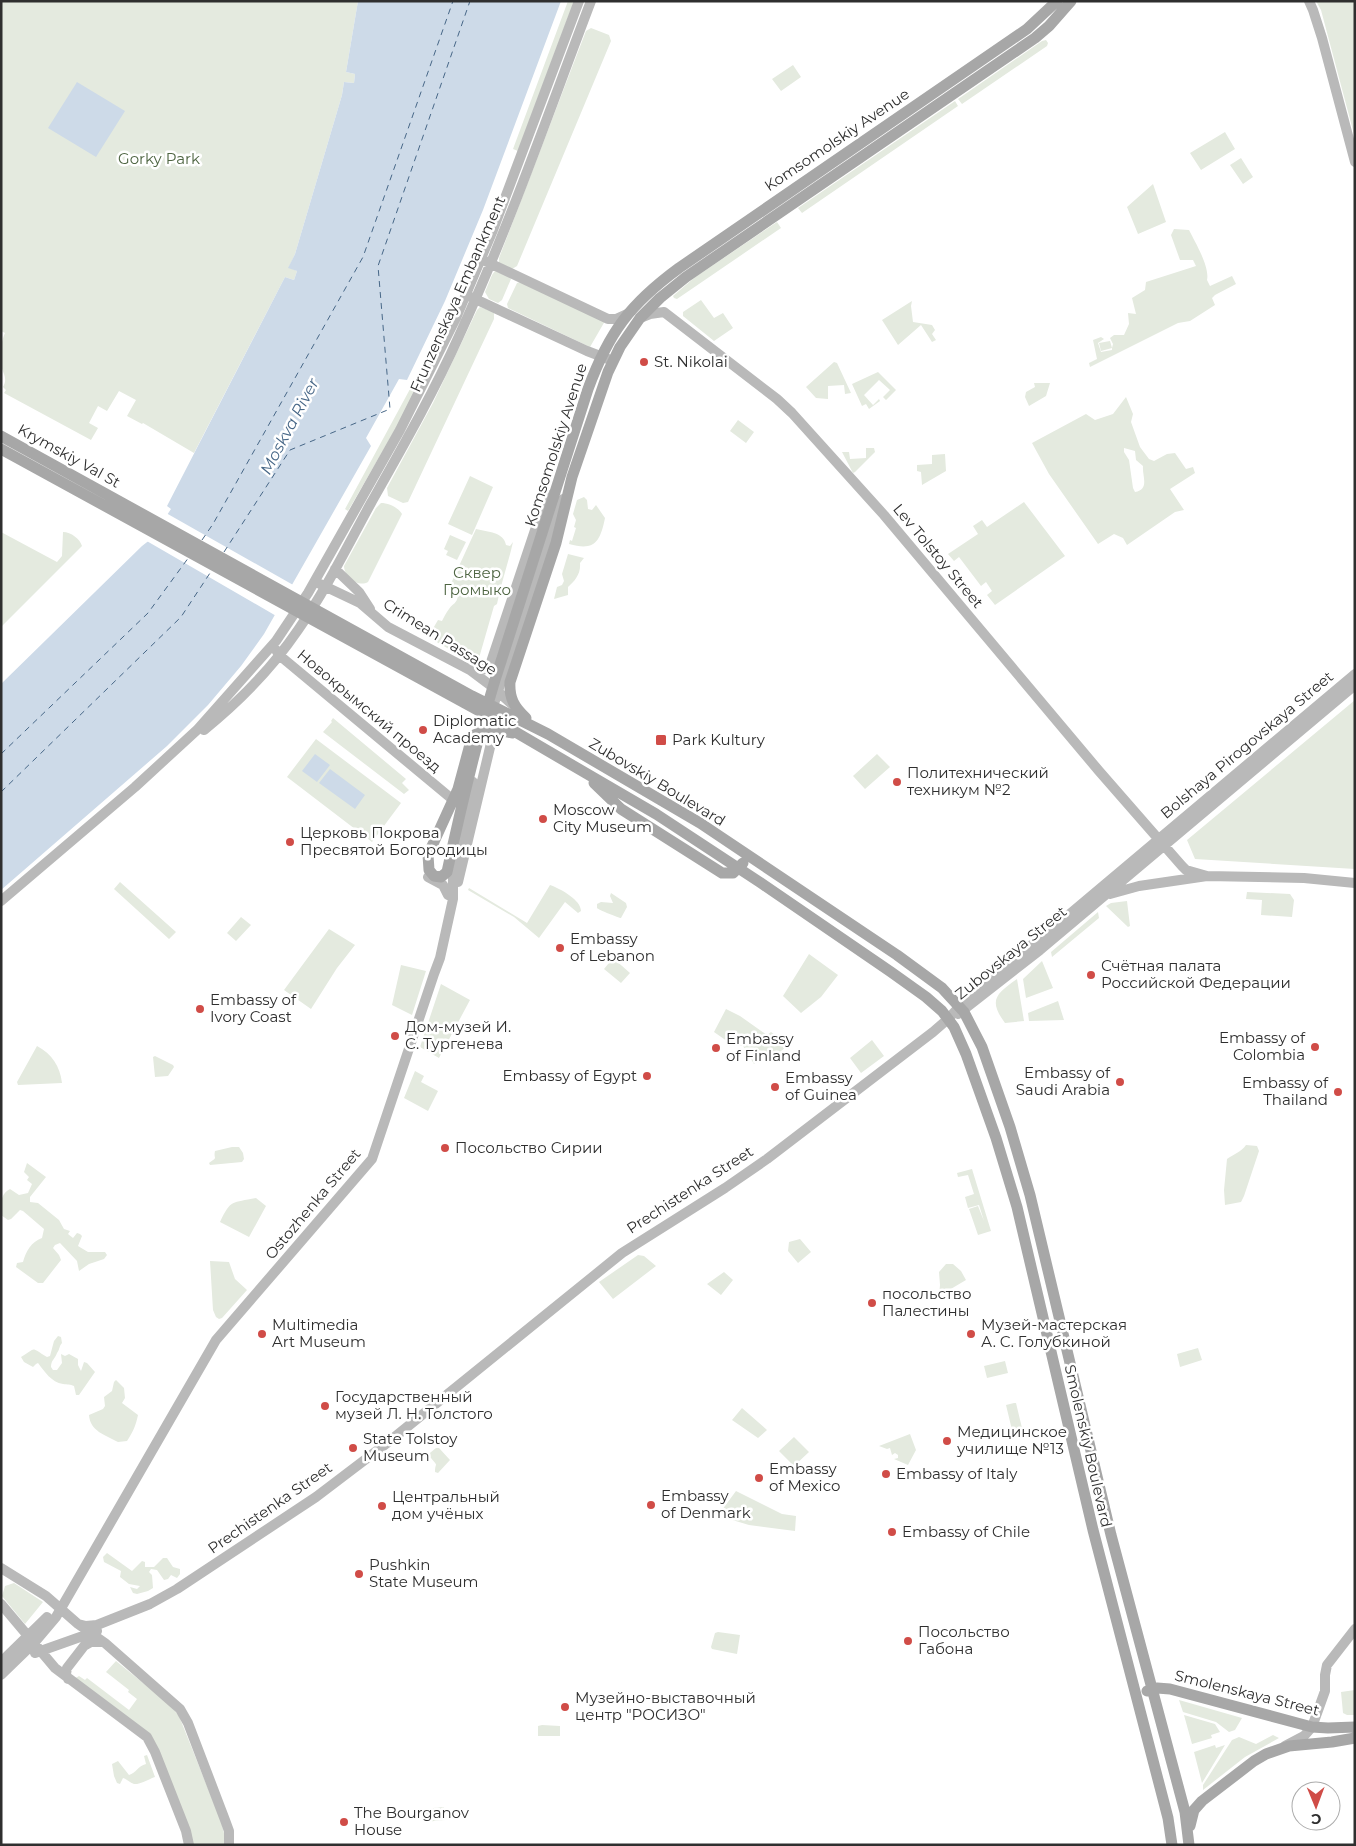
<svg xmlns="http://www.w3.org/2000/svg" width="1356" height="1846" viewBox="0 0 1356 1846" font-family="Montserrat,sans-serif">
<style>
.green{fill:#e4eadf;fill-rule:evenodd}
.water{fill:#cddae8}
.pier{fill:#fff}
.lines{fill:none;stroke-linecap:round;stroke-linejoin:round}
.ferry{stroke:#476787;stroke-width:1;stroke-dasharray:6 5;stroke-linecap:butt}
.secondary{stroke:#b9b9b9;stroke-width:10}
.primary{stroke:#a7a7a7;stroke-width:11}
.poi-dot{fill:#d04c47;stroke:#fff;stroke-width:2}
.labels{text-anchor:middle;stroke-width:5;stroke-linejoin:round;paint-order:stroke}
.street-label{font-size:15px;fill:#2f2f2f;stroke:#fff}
.park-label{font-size:15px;fill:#4e6542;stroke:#fff}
.poi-label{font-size:15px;fill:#2f2f2f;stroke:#fff;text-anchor:start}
.water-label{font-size:16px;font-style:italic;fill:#476787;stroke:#fff}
</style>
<rect width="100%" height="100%" fill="#fff"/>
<path class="green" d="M1 1H358L346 72 355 74 354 83 344 82 342 95 295 254 289 267 297 271 294 280 285 277 194 453 143 423 142 424 127 416 136 400 119 391 107 411 98 406 89 423 98 428 91 440 4 393 6 390 3 387C8 378 3 374 1 365 0 355 1 341 5 333L1 331Z
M568 1H574L518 151 513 149Z
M1316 1H1355V138L1321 10Z
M591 28 609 35 611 41 517 266 512 269 499 263V258L586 31Z
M1046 40 1048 43 1047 46 962 104 958 99 1042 41Z
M793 65 801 77 781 91 772 79Z
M955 101 958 106 802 213 798 208Z
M1225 132 1235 149 1201 170 1190 153Z
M1241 158 1253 177 1243 184 1230 165Z
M1153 184 1166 222 1138 234 1127 207Z
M777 222 781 228 677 299 674 298 673 296 694 278Z
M1174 229 1189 230C1195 242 1210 267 1207 280L1210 286 1232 276 1236 284 1215 295 1212 298 1215 305 1190 321 1178 323 1090 367 1089 363 1097 359 1093 340 1101 337 1104 339 1098 343 1101 352 1112 350V348L1101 351 1099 343 1110 341 1112 348 1113 344 1110 338 1114 335H1124L1129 324 1128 313 1136 314 1132 298 1145 290 1146 282 1196 266 1193 260H1180L1171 235Z
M495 271 510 277 511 279 502 300 498 303 489 299 485 292 492 275Z
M520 282 605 321 590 347 508 308 507 304 517 283Z
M453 298 458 300 403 416 348 511 345 509 416 378Z
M701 300 714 318 723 313 733 328 714 341 683 316V312Z
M912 301 911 306 913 322 932 325 935 330 932 334 936 340 932 342 921 325 898 345 882 320Z
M480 307 494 312V319L408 502 403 503 388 496 387 488 433 403 477 310Z
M834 362 837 363 851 393 845 394 844 385 828 386V399L816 398 806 387Z
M878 372 896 390 886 400 883 397 890 390 879 380 864 395 873 405 879 399 880 401 869 409 866 404 862 406 852 384Z
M1034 383H1050L1046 396 1029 406 1025 397 1026 392 1035 387Z
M1126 397 1133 414 1131 422 1140 447 1149 459 1154 461 1167 454 1175 453 1186 469 1193 467 1195 473 1170 489 1184 510 1175 512 1127 545 1123 538 1114 534 1098 544 1049 474 1032 443 1086 414 1095 420 1113 414ZM1124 448 1135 451 1136 460 1143 466C1142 476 1150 489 1135 492L1133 488 1129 460 1124 452Z
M738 420 754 432 746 443 730 431Z
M866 448H874L875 452 855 472 853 473 842 452H849L850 459 866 458Z
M945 454 946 471 922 485 921 472 917 471V465L932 464V455Z
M470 476 493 487 472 535 448 524Z
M584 497 587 500 588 509 592 510 596 505 605 518C600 543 594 551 569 544L570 540 572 541 576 528 574 527 576 520 573 514 577 500Z
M1024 502 1065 556 995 605 987 595 992 591 986 582 981 586 959 557 954 561 948 554 978 534 973 526 982 520 987 527Z
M381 503C388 503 398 507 402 514L368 582C358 588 344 576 344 566L376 508Z
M476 529C488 532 504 532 506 545L510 546 513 542C508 564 501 583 497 604L494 606 479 658 468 660 428 637 438 620 442 621C444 617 446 613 449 609 453 603 457 604 458 595L448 590Z
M1 532 57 562 62 556 63 532C71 532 80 539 82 546L1 627Z
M450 535 466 542 457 560 446 555 448 551 444 549Z
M568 554 584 558 580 563C581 574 575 581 568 587V595L554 599 557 587 562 585 564 581 562 574Z
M1355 700V869L1195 859 1187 840Z
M333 718 406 779 402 783 409 790 404 794 323 732 332 722 331 721Z
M316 739 401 803 372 842 287 777Z
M877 754 890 767 865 789 853 776Z
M120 882 176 932 169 939 114 889Z
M550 885C561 889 581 900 581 911L578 913 565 902 539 938 514 917 468 890 469 888 527 923Z
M1247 892 1290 894 1294 900 1292 917 1261 915 1262 900 1246 899Z
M611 893 626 903 627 907 621 918C619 918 599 910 597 908V904L601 902 613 903 610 896Z
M1127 901 1130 926 1128 927 1106 906 1111 903Z
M1098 912 1099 918 1052 957 1051 952Z
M241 917 251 925 236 941 227 933Z
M329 929 355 945 337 968 311 1009 284 990Z
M809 954 838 975 821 997 801 1013 783 996Z
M613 958 630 973 621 983 604 969Z
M1042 961 1053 988 1026 998 1023 979Z
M401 965 426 971 412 1015 392 1005Z
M1017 979 1024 1021 1005 1023C988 1000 996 994 1017 979Z
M441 984 470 1000 439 1058 420 1047Z
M1058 1001 1064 1020 1029 1021 1028 1013Z
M726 1009 740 1016 767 1035 771 1032 788 1045 778 1054H768L754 1064 743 1046H734L714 1032Z
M872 1040 884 1056 861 1073 850 1058Z
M37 1046C52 1054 60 1066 62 1083L18 1085 17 1082Z
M155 1056 173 1065 174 1067 168 1076 155 1077 153 1057Z
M415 1071 424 1076 421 1082 438 1091 428 1111 404 1098Z
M1246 1145 1257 1146 1259 1151 1244 1196 1241 1202 1225 1205 1224 1190 1227 1159C1234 1154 1241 1152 1246 1145Z
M232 1147H239L243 1153 244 1159 242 1162 210 1165 209 1163C219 1156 213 1160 215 1151Z
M27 1163 46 1177 30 1197V1202L38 1203 59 1220 64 1229 70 1231 68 1234 73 1238 77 1233 80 1234 82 1236 78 1246 88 1252H105L107 1255 104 1259 89 1264 79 1271 77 1261 60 1243 55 1245 53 1248 59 1255 61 1260 43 1283H38L16 1267 17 1263 23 1262C26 1251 31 1242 42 1238L44 1229 23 1211 20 1210 11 1219 8 1220 1 1215C1 1204 0 1194 10 1189L19 1195 28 1193 32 1184 27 1180 29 1177 24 1172Z
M972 1169 991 1231 978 1235 969 1209 978 1206 984 1221 979 1205 968 1208 965 1197 974 1194 968 1175 958 1177 957 1173Z
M256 1198 266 1206 249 1237 220 1222C231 1199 232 1203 256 1198Z
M800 1239 811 1252 798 1263 788 1251 789 1242Z
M638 1255 644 1256 656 1266 613 1299 599 1282Z
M210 1261 229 1262 235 1279 247 1290 222 1318 219 1319 216 1317 213 1310Z
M946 1264H953L961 1271 966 1280 939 1296 940 1285 939 1272Z
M724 1272 733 1280 721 1295 707 1284Z
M58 1336 61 1337 62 1343C59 1346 60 1349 57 1353 55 1359 51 1360 51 1367L53 1370H57L62 1363 61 1354 65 1356 69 1354 78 1359V1365L81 1371 84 1362 87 1363 95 1372 79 1395H76L74 1386C70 1384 68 1385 63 1384 51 1382 45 1372 38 1363L36 1364 33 1367 24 1362 21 1357C37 1348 29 1346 47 1357L50 1356 54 1341Z
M1198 1348 1202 1360 1180 1367 1177 1354Z
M1005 1361 1008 1373 987 1378 984 1366Z
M116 1380 124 1388 125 1398 122 1403 138 1415C136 1425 133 1432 127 1441L118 1442C105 1435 90 1431 89 1415L103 1409 105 1406 104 1397 112 1391 114 1382Z
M1014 1403H1016L1022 1428 1012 1430 1006 1405Z
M742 1408 767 1430 758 1438 732 1420Z
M910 1434 916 1450 908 1465 894 1459 898 1458V1455L895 1453 892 1455 890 1448 887 1449 879 1446Z
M794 1437 809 1452 794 1466 779 1451Z
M436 1448H439L450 1460 438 1473 435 1472C435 1461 439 1468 431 1458L425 1459V1457Z
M736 1491 782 1514 796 1516 795 1531 749 1525 719 1516V1514Z
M107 1553 132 1571 142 1561 145 1562V1567H154L163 1558H167L173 1567 180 1569V1574L177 1578 171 1575 168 1579 164 1580 157 1570 151 1569 149 1572 152 1575 153 1588 148 1591 137 1594 133 1593 130 1587 137 1589 140 1586 129 1584 120 1577 121 1571 104 1562 103 1557Z
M14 1583 43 1602 25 1624 2 1596 5 1586Z
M718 1632 740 1635 737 1654 712 1649 711 1647 715 1633Z
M116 1661 169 1704 179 1716 221 1821 224 1833V1845H192L158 1751 74 1679 79 1676 85 1680 87 1678 129 1710 137 1699 128 1692 129 1690 106 1672Z
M1355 1690V1715H1347L1343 1713 1341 1692Z
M1179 1700 1242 1718 1235 1730 1229 1732 1216 1722 1183 1712Z
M1184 1715 1215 1724 1220 1732 1211 1735 1212 1738 1192 1744Z
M542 1725 560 1726V1736H538V1726Z
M1273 1735 1279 1738 1245 1757 1203 1790V1785L1232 1740 1239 1737 1256 1744Z
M1215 1745 1216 1748 1225 1745 1202 1783 1194 1752Z
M147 1755 155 1777C149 1779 139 1785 134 1784 130 1783 127 1779 123 1778L120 1784 117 1783 114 1776 112 1764 118 1761 129 1775C136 1773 138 1766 146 1764L144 1756Z
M444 1807 445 1820 424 1822 422 1809Z"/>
<path class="water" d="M358 1H561L483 210 445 301 407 380 399 379 366 438 371 446 264 634 241 666 208 705 167 746 1 890V684L142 546 151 539 171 509 167 506 285 277 294 280 297 271 288 268 295 254 342 95 344 82 354 83 355 74 346 72Z
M77 82 125 111 96 157 48 128Z
M315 754 330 765 317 782 302 771Z
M330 769 365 795 355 809 319 783Z"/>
<path class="pier" d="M166 513 295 586 278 617 145 540 149 537Z"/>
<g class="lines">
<path class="ferry" d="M202 540 213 524 363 257 453 1
M224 552 290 450 390 409 378 266 470 1
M1 754 148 613 189 557
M1 792 181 617 212 570"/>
<path class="secondary" d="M1309 1 1313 10 1322 38 1355 162
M485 261 608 319H616L627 314
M471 297 587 351 608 359
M640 318 650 314 664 312 777 399 792 413 884 515 1099 771 1182 866 1186 870 1207 876
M335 569 359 592 370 609
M320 584 360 603 388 627 470 670 494 688 516 708
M276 650 279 655 452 799
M470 670H483L491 662 535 530 550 495
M491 713 525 607 563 499
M204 730C240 701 272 668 298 630 326 590 348 545 371 503 402 448 433 394 459 336 509 227 548 114 591 1
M428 877 443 885 448 895
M458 882 492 739 497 732 504 731
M1110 894 1139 886 1207 876 1304 878 1355 883
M1 901 135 787 197 730 276 641 308 593 400 430 456 318 493 230 579 1
M958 1014 1040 950 1355 685
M1 1568 46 1596 78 1624 105 1643 180 1709 188 1723 225 1820 229 1831V1845
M1 1604 55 1668 147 1737 155 1752 186 1831 189 1845
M78 1624 86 1626 97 1625 150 1604 177 1589 316 1497 391 1440 622 1253 725 1188 767 1159 933 1032 948 1019 969 996 1072 912 1355 674
M35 1653 97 1631
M1 1662 47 1617
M1 1675 34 1643 56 1617 216 1340 372 1159 434 974 440 958 453 899V874L473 782
M68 1679 66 1674 67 1668 84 1646 91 1642H103
M1285 1746 1304 1736 1312 1727 1325 1691V1675L1327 1665 1355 1629"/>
<path class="primary" d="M1 436 472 696 548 734 700 823 897 955 942 988 964 1012 982 1047 1010 1127 1030 1195 1111 1535 1185 1812 1189 1845
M1 449 481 712 656 814 761 883 891 972 926 997 942 1011 954 1027 966 1054 996 1138 1017 1207 1093 1530 1168 1818 1172 1845
M526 718C514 707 509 698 510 682L556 543 572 477 608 372 620 347 640 318 660 298 686 277 1035 38 1049 26 1071 1
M512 733C499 730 483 727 472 737L458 789 428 855 429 870 434 876 441 877 447 872C461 807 476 743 495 680L588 389C609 332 630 304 679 268L1027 29 1057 1
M594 783 621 809 722 873H733L743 863
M1147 1691 1157 1688 1170 1689 1312 1727 1328 1728 1355 1727
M1190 1826 1194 1810 1202 1801 1254 1761 1266 1754 1289 1746 1332 1742 1355 1738"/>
</g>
<g class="poi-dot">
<circle cx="644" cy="362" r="5"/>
<circle cx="423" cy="730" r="5"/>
<rect x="655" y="734" width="12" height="12" rx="2.5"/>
<circle cx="897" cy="782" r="5"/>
<circle cx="543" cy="819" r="5"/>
<circle cx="290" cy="842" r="5"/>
<circle cx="560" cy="948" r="5"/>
<circle cx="1091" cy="975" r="5"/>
<circle cx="200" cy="1009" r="5"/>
<circle cx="395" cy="1036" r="5"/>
<circle cx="1315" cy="1047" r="5"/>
<circle cx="716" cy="1048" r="5"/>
<circle cx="647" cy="1076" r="5"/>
<circle cx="1120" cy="1082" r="5"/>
<circle cx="775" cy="1087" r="5"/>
<circle cx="1338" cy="1092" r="5"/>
<circle cx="445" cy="1148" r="5"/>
<circle cx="872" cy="1303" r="5"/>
<circle cx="262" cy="1334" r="5"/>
<circle cx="971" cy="1334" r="5"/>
<circle cx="325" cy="1406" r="5"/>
<circle cx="947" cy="1441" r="5"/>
<circle cx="353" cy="1448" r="5"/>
<circle cx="886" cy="1474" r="5"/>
<circle cx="759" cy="1478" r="5"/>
<circle cx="651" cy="1505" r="5"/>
<circle cx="382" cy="1506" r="5"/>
<circle cx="892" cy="1532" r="5"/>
<circle cx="359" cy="1574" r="5"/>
<circle cx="908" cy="1641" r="5"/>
<circle cx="565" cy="1707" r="5"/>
<circle cx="344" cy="1822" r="5"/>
</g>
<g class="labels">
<g class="street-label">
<text transform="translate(837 140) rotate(-34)" y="5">Komsomolskiy Avenue</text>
<text transform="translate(458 294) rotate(-66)" y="5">Frunzenskaya Embankment</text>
<text transform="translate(556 445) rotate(-72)" y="5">Komsomolskiy Avenue</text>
<text transform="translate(69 456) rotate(29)" y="5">Krymskiy Val St</text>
<text transform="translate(938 556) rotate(50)" y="5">Lev Tolstoy Street</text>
<text transform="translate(440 637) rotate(32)" y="5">Crimean Passage</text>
<text transform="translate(369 711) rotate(40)" y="5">Новокрымский проезд</text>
<text transform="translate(1247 745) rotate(-40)" y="5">Bolshaya Pirogovskaya Street</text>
<text transform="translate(657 782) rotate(31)" y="5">Zubovskiy Boulevard</text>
<text transform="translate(1011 953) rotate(-39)" y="5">Zubovskaya Street</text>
<text transform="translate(690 1190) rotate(-33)" y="5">Prechistenka Street</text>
<text transform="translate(313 1204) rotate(-50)" y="5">Ostozhenka Street</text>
<text transform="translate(1088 1446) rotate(77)" y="5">Smolenskiy Boulevard</text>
<text transform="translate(270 1508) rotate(-35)" y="5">Prechistenka Street</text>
<text transform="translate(1247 1693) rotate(14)" y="5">Smolenskaya Street</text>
</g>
<g class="park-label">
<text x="159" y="164">Gorky Park</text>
<text x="477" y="578">Сквер<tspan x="477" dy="17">Громыко</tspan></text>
</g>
<g class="poi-label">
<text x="654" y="367">St. Nikolai</text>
<text x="433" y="726">Diplomatic<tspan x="433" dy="17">Academy</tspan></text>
<text x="672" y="745">Park Kultury</text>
<text x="907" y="778">Политехнический<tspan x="907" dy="17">техникум №2</tspan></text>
<text x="553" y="815">Moscow<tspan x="553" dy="17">City Museum</tspan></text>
<text x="300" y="838">Церковь Покрова<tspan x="300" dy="17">Пресвятой Богородицы</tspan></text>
<text x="570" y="944">Embassy<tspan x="570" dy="17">of Lebanon</tspan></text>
<text x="1101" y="971">Счётная палата<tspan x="1101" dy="17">Российской Федерации</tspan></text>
<text x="210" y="1005">Embassy of<tspan x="210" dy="17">Ivory Coast</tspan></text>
<text x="405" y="1032">Дом-музей И.<tspan x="405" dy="17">С. Тургенева</tspan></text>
<text x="1305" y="1043" text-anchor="end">Embassy of<tspan x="1305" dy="17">Colombia</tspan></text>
<text x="726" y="1044">Embassy<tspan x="726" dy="17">of Finland</tspan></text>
<text x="1110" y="1078" text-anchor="end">Embassy of<tspan x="1110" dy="17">Saudi Arabia</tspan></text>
<text x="637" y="1081" text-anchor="end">Embassy of Egypt</text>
<text x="785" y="1083">Embassy<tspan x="785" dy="17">of Guinea</tspan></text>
<text x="1328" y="1088" text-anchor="end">Embassy of<tspan x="1328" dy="17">Thailand</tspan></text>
<text x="455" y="1153">Посольство Сирии</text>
<text x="882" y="1299">посольство<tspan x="882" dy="17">Палестины</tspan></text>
<text x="272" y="1330">Multimedia<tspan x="272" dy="17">Art Museum</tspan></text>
<text x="981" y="1330">Музей-мастерская<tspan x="981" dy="17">А. С. Голубкиной</tspan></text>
<text x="335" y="1402">Государственный<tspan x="335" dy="17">музей Л. Н. Толстого</tspan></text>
<text x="957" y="1437">Медицинское<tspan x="957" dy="17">училище №13</tspan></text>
<text x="363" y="1444">State Tolstoy<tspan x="363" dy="17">Museum</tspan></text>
<text x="769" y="1474">Embassy<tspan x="769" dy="17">of Mexico</tspan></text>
<text x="896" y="1479">Embassy of Italy</text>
<text x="661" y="1501">Embassy<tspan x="661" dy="17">of Denmark</tspan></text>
<text x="392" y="1502">Центральный<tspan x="392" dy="17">дом учёных</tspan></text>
<text x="902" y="1537">Embassy of Chile</text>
<text x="369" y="1570">Pushkin<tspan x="369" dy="17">State Museum</tspan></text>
<text x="918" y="1637">Посольство<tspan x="918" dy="17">Габона</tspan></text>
<text x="575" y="1703">Музейно-выставочный<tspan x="575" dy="17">центр "РОСИЗО"</tspan></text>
<text x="354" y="1818">The Bourganov<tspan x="354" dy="17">House</tspan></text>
</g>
<g class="water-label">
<text transform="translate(289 426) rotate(-62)" y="6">Moskva River</text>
</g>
</g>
<rect width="1356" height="1846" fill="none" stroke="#2f2f2f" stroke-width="5"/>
<g transform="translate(1316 1806) rotate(179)"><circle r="24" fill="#ffffff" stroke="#acacac"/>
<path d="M0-4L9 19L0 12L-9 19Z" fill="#d04c47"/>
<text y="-8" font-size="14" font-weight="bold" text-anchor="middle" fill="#2f2f2f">С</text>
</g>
</svg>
